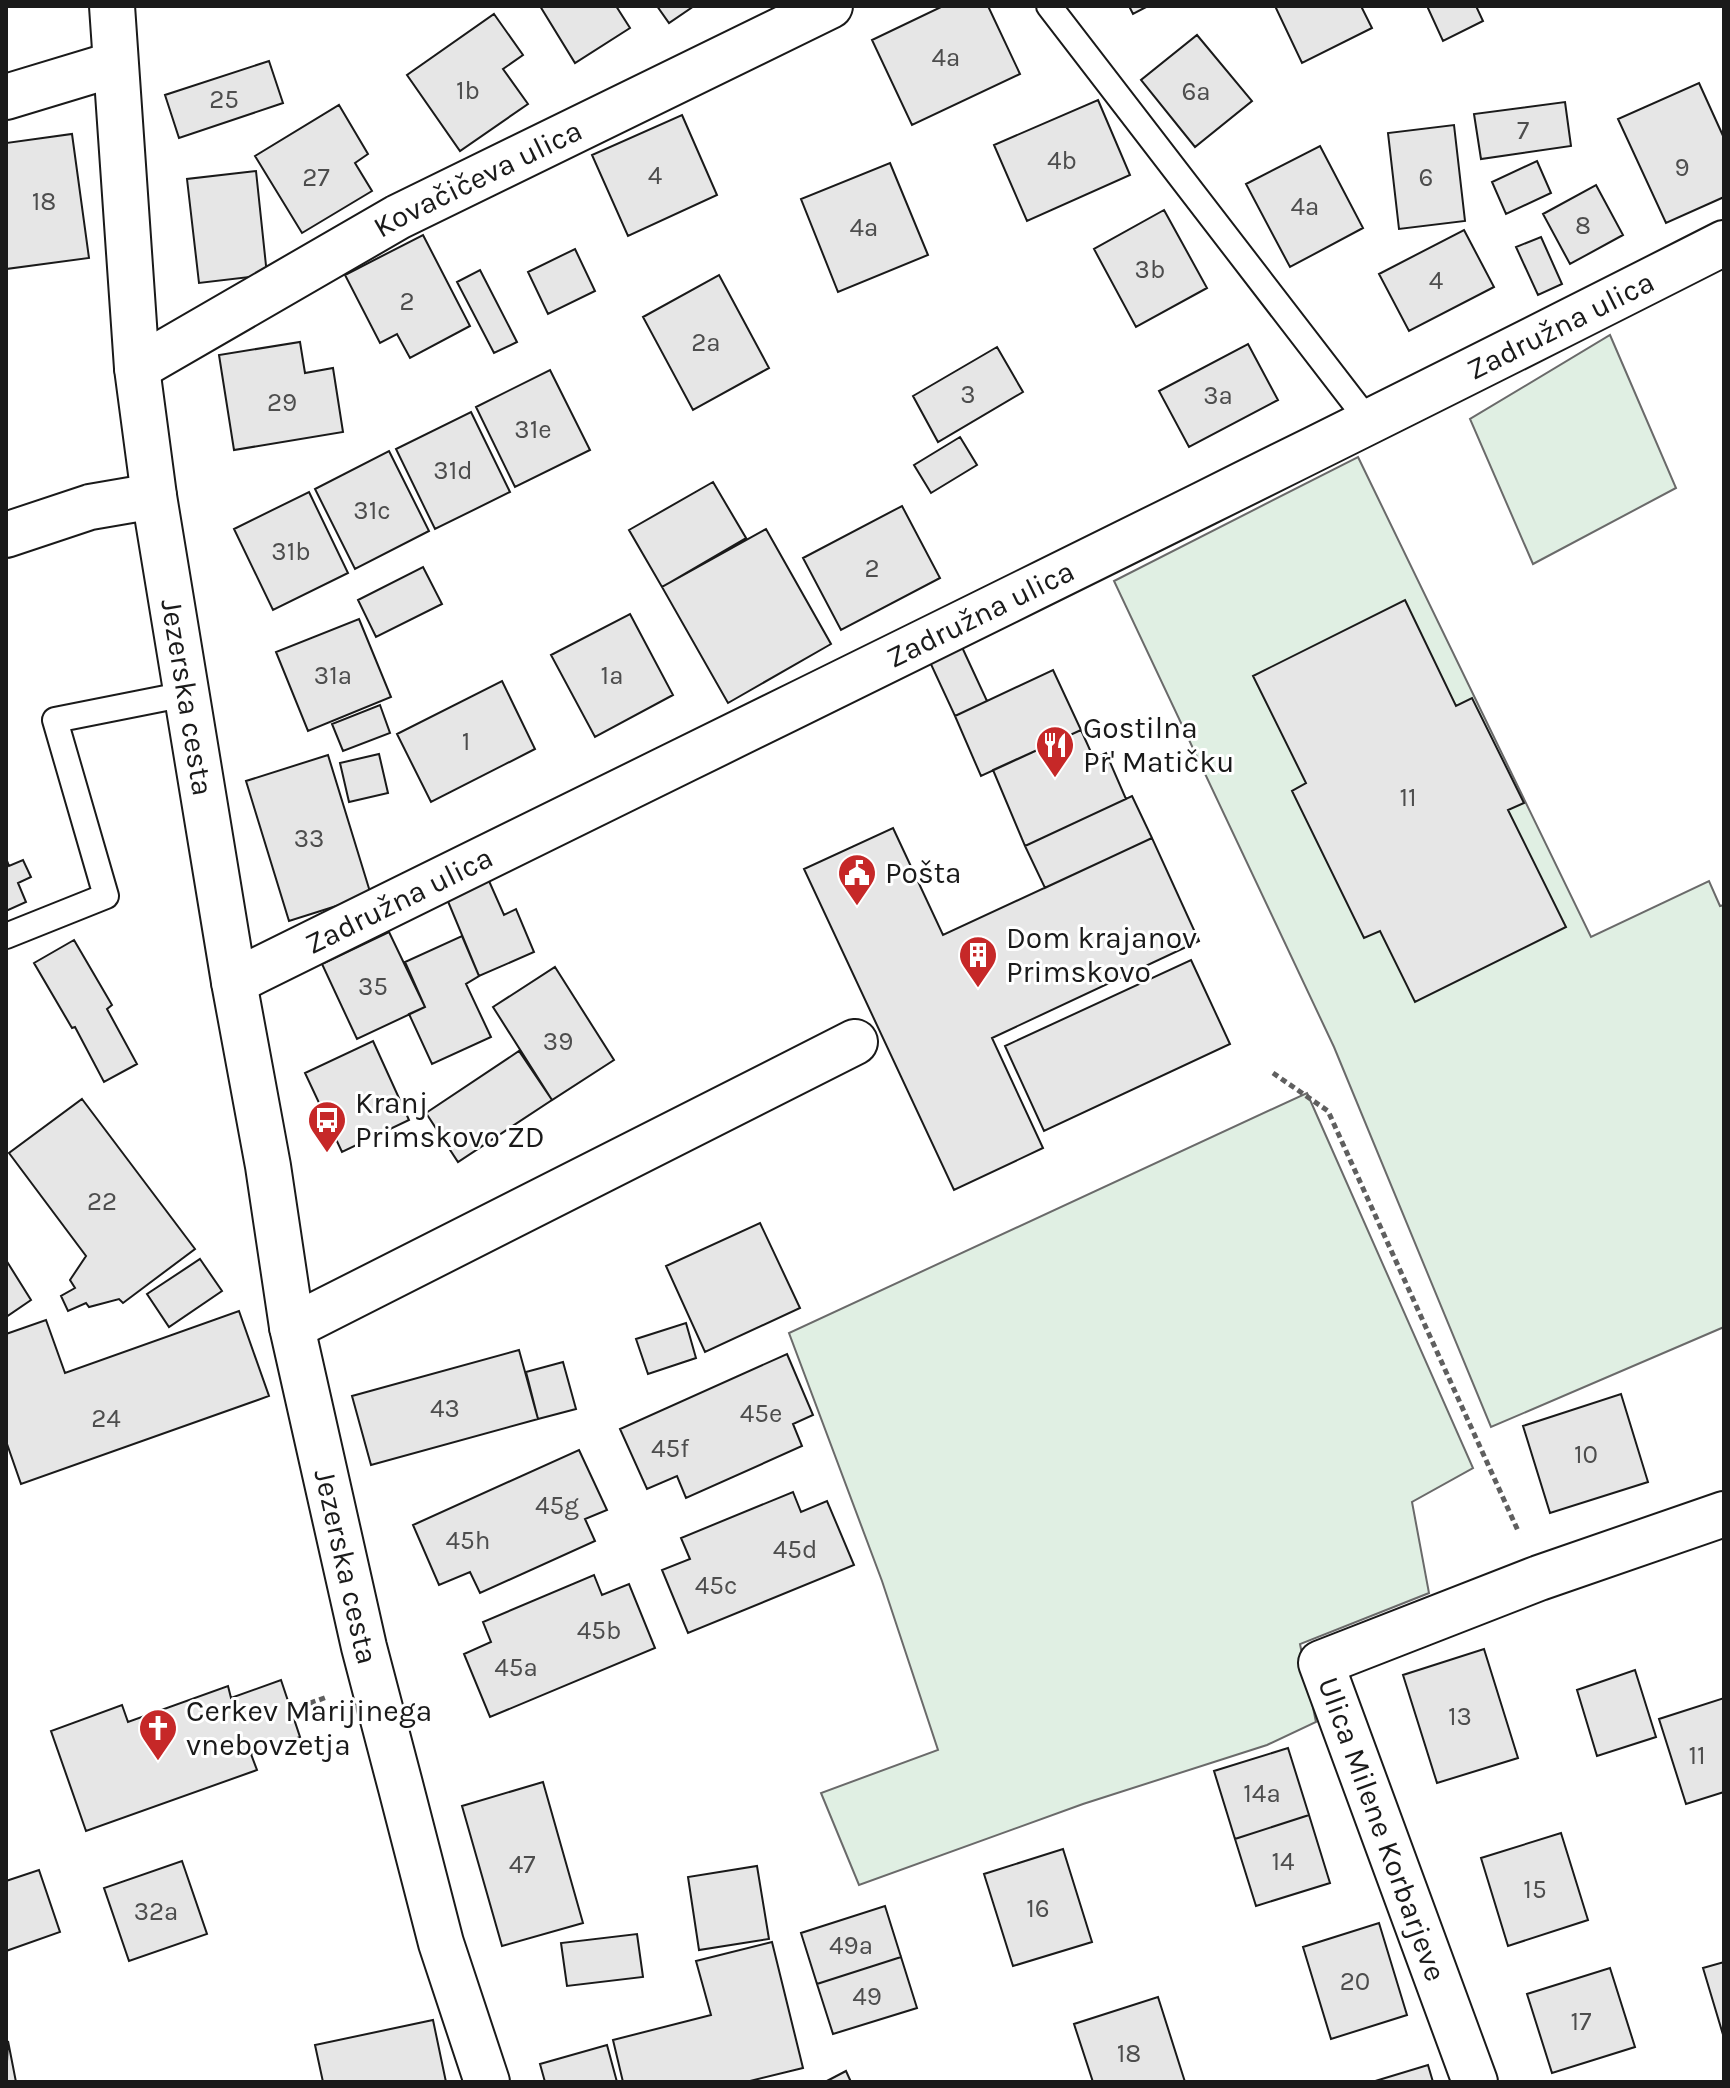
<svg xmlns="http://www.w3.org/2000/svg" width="1730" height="2088" viewBox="0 0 1730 2088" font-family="Karla,sans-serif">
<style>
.green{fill:#e0efe3;stroke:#6a6a6a;stroke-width:2}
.building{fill:#e6e6e6;stroke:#1a1a1a;stroke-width:2}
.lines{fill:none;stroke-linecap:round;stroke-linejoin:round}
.lane-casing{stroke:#1a1a1a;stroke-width:28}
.street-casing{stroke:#1a1a1a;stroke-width:48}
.secondary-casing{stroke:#1a1a1a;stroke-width:48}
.path{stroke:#5f5f5f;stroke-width:5;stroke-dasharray:6 4;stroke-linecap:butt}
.lane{stroke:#fff;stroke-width:24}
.street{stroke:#fff;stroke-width:44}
.secondary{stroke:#fff;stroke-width:44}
.labels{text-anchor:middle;stroke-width:6;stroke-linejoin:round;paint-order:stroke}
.number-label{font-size:26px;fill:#4d4d4d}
.street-label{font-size:30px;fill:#1a1a1a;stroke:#fff}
.poi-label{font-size:30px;fill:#1a1a1a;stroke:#fff;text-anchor:start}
</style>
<rect width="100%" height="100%" fill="#fff"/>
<path class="green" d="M1610 335 1676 488 1533 564 1470 419Z
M1358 457 1591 937 1709 881 1720 906 1724 905V1327L1491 1427 1334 1047 1114 581Z
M1307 1093 1473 1468 1412 1502 1429 1593 1300 1644 1316 1722 1267 1745 1083 1804 859 1885 821 1793 938 1750 882 1581 789 1333Z"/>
<path class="building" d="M540 6H616L630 28 575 63Z
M657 6H694L669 23Z
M943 6H988L1020 74 912 125 872 40Z
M1129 6H1148L1133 14Z
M1275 6H1361L1372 28 1302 63Z
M1427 6H1476L1483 21 1443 41Z
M494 14 523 55 503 69 528 104 460 151 407 75Z
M1197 35 1252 101 1195 147 1141 80Z
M269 61 283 103 179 138 165 95Z
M1699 83 1724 138V197L1666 223 1618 119Z
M1098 100 1130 175 1027 221 994 145Z
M1565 102 1571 146 1481 159 1474 114Z
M339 105 368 154 355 163 372 191 302 233 255 156Z
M682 115 717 195 628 236 592 155Z
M1454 125 1465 221 1399 229 1388 133Z
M72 134 89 258 6 269V143Z
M1320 146 1363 228 1290 267 1246 184Z
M1537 161 1551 193 1506 214 1492 182Z
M890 163 928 255 838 292 801 199Z
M256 171 267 275 199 283 187 179Z
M1596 185 1623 235 1570 264 1543 214Z
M1164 210 1207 288 1136 327 1094 249Z
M1464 230 1494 287 1409 331 1379 274Z
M423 235 470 326 410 358 397 334 380 343 345 275Z
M1541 237 1562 284 1538 295 1516 247Z
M575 249 595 291 548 314 528 272Z
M480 270 517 342 494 353 457 282Z
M719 275 769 368 693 410 643 317Z
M300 342 305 373 333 368 343 432 234 450 219 355Z
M1248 344 1278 400 1189 447 1159 391Z
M997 347 1023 392 938 442 913 396Z
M550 370 590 450 515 487 476 407Z
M471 412 510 492 435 529 396 449Z
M960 437 977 465 931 493 914 465Z
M389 451 429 531 355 569 315 489Z
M713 482 746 538 662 587 629 530Z
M309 492 348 573 273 610 234 529Z
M902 506 940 578 841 630 803 558Z
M766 529 831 644 728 703 662 587Z
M423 567 442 604 376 637 358 600Z
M1405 600 1456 706 1472 698 1524 803 1508 810 1566 927 1415 1002 1380 931 1364 938 1292 791 1306 783 1253 676Z
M630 614 673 695 595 737 551 655Z
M359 619 391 697 308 731 276 652Z
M961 645 987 701 955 716 929 660Z
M1053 670 1081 730 981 776 955 716Z
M502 681 535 749 431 802 397 734Z
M380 705 390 733 343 751 332 724Z
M1081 730 1094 759 1106 753 1126 799 1025 846 993 770Z
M379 754 388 793 349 802 340 763Z
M328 755 371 895 289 921 246 781Z
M1132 796 1152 838 1045 888 1025 846Z
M893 828 943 935 1152 838 1199 941 992 1038 1043 1148 954 1190 804 869Z
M6 858 9 866 23 860 31 877 18 883 26 902 6 911Z
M489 881 504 915 516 909 534 952 479 976 447 899Z
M389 932 425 1007 357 1039 322 964Z
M462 936 479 976 466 984 491 1037 432 1064 409 1014 425 1007 405 962Z
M74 940 112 1005 107 1009 137 1064 104 1082 75 1027 72 1028 34 963Z
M1191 960 1230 1044 1044 1131 1005 1046Z
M555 967 614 1060 552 1100 493 1007Z
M373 1041 409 1120 342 1152 305 1073Z
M519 1051 552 1100 458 1162 426 1113Z
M82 1099 195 1249 123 1303 119 1299 89 1307 86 1303 68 1311 61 1296 75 1288 70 1280 86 1256 9 1153Z
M760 1223 800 1308 705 1352 666 1266Z
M200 1259 222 1291 169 1327 147 1294Z
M6 1260 31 1300 6 1317Z
M239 1311 269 1396 21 1484 6 1441V1334L46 1320 65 1373Z
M686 1323 696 1358 648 1374 636 1339Z
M519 1350 538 1419 371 1465 352 1396Z
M787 1354 813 1415 793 1424 802 1446 686 1498 677 1476 647 1489 620 1429Z
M563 1362 576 1409 538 1419 526 1372Z
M1621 1394 1648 1482 1550 1513 1523 1426Z
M579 1450 607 1510 585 1519 595 1541 480 1593 470 1572 439 1585 413 1525Z
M793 1492 801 1512 827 1501 854 1565 688 1633 662 1570 690 1559 681 1538Z
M594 1575 602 1595 629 1584 655 1648 490 1717 464 1654 491 1642 483 1622Z
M1484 1649 1518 1758 1437 1783 1403 1675Z
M1635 1670 1656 1737 1597 1756 1577 1690Z
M281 1680 300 1737 251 1754 257 1770 86 1831 51 1731 122 1705 128 1722 228 1686 231 1698Z
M1724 1698V1792L1686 1804 1659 1719Z
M1288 1748 1309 1815 1235 1839 1214 1771Z
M543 1782 583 1923 502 1946 462 1806Z
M1309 1815 1330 1883 1256 1906 1235 1839Z
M1561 1833 1588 1920 1508 1946 1481 1858Z
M1063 1849 1092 1942 1013 1966 984 1874Z
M182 1861 207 1934 129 1961 104 1888Z
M757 1866 769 1939 699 1950 688 1877Z
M39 1870 60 1932 6 1951V1881Z
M885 1906 901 1957 817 1984 801 1933Z
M1379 1923 1407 2015 1331 2039 1303 1947Z
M637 1934 643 1977 567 1986 561 1943Z
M772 1942 803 2068 746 2082H623L613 2040 711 2015 696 1961Z
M901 1957 917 2008 833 2034 817 1984Z
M1724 1962V2038L1703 1968Z
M1610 1968 1635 2047 1552 2073 1527 1994Z
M1158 1997 1185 2082H1093L1074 2024Z
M433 2020 446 2082H323L315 2045Z
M8 2041 16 2082H6Z
M607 2045 617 2082H545L540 2064Z
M1428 2065 1433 2082H1372Z
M846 2071 851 2082H825Z"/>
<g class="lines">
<g class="lane-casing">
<path id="lane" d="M1049 6 1370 423
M6 936 106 896 55 720 186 694"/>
</g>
<g class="street-casing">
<g id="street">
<path d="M6 97 115 64"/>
<path id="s1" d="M137 368 398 217 830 6"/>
<path d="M6 535 90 507 154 496"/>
<path id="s2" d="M234 982C731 736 1230 494 1724 243"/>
<path d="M292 1327 855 1042"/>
<path d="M1475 2082 1321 1663 1539 1578 1724 1514"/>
</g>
</g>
<g class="secondary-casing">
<g id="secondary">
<path id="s3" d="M112 6 137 368 154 496 234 982 268 1166 292 1327 364 1647 401 1788 441 1943 487 2082"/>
</g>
</g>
<path class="path" d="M1273 1073 1328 1111 1519 1533
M291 1710 327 1697"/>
<use href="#lane" class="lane"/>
<use href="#street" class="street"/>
<use href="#secondary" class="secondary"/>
</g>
<defs>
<g id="restaurant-pin" transform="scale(2)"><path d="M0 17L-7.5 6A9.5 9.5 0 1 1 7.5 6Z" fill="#c62828" stroke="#fff"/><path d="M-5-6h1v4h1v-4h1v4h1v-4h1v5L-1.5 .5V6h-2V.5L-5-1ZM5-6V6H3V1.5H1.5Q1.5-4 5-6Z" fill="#fff"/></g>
<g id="civic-pin" transform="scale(2)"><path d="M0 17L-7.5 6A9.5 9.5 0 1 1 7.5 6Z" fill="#c62828" stroke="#fff"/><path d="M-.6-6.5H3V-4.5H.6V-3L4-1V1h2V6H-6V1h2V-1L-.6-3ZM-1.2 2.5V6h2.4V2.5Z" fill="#fff"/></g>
<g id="building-pin" transform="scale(2)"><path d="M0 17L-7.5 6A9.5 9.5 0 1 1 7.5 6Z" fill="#c62828" stroke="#fff"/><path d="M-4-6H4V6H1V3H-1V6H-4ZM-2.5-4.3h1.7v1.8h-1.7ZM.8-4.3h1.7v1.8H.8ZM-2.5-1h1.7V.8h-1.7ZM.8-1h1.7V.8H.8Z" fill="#fff"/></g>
<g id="bus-pin" transform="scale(2)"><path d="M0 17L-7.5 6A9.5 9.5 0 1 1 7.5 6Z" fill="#c62828" stroke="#fff"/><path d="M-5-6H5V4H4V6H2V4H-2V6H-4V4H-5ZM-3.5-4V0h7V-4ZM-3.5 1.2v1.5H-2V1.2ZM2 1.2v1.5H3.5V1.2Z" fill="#fff"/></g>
<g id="church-pin" transform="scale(2)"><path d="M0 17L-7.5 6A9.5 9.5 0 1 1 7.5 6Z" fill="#c62828" stroke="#fff"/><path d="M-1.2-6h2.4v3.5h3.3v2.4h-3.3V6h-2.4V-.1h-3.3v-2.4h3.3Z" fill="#fff"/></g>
</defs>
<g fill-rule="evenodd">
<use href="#restaurant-pin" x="1055" y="745"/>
<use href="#civic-pin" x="857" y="873"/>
<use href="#building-pin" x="978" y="955"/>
<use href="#bus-pin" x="327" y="1120"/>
<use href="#church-pin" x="158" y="1728"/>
</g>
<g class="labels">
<g class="number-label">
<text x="946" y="66">4a</text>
<text x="468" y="99">1b</text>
<text x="1196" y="100">6a</text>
<text x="224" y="108">25</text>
<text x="1523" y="139">7</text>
<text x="1062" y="169">4b</text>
<text x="1682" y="176">9</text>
<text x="655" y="184">4</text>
<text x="316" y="186">27</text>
<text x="1426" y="186">6</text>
<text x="44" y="210">18</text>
<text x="1305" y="215">4a</text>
<text x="1583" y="234">8</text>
<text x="864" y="236">4a</text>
<text x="1150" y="278">3b</text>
<text x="1436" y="289">4</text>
<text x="407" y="310">2</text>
<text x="706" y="351">2a</text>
<text x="968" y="403">3</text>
<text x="1218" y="404">3a</text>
<text x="282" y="411">29</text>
<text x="533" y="438">31e</text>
<text x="453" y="479">31d</text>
<text x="372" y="519">31c</text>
<text x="291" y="560">31b</text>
<text x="872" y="577">2</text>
<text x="333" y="684">31a</text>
<text x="612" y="684">1a</text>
<text x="466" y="750">1</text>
<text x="1408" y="806">11</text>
<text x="309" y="847">33</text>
<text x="373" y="995">35</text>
<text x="558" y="1050">39</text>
<text x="102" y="1210">22</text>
<text x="445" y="1417">43</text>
<text x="761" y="1422">45e</text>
<text x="106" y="1427">24</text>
<text x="670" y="1457">45f</text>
<text x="1586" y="1463">10</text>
<text x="557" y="1514">45g</text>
<text x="468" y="1549">45h</text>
<text x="795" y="1558">45d</text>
<text x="716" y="1594">45c</text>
<text x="599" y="1639">45b</text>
<text x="516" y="1676">45a</text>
<text x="1460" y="1725">13</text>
<text x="1697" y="1764">11</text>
<text x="1262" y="1802">14a</text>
<text x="1283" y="1870">14</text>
<text x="522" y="1873">47</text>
<text x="1535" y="1898">15</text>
<text x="1038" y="1917">16</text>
<text x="156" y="1920">32a</text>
<text x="851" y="1954">49a</text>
<text x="1355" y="1990">20</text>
<text x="867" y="2005">49</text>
<text x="1581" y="2030">17</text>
<text x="1129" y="2062">18</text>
</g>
<g class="street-label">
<text dy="10" stroke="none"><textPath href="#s1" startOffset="390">Kovačičeva ulica</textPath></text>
<text dy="10" stroke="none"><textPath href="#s2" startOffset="1480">Zadružna ulica</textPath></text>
<text dy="10" stroke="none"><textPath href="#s2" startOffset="832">Zadružna ulica</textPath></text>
<text dy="10" stroke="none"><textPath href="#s3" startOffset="696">Jezerska cesta</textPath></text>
<text dy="10" stroke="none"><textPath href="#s2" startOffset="184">Zadružna ulica</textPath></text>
<text dy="10" stroke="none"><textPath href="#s3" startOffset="1580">Jezerska cesta</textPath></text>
<text transform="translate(1382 1829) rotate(70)" y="10">Ulica Milene Korbarjeve</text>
</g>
<g class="poi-label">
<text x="1083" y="738">Gostilna<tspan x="1083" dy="34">Pr' Matičku</tspan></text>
<text x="885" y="883">Pošta</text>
<text x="1006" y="948">Dom krajanov<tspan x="1006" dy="34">Primskovo</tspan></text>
<text x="355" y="1113">Kranj<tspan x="355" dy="34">Primskovo ZD</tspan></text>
<text x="186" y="1721">Cerkev Marijinega<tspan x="186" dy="34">vnebovzetja</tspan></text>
</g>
</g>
<rect width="1730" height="2088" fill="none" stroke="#1a1a1a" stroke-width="16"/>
</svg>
